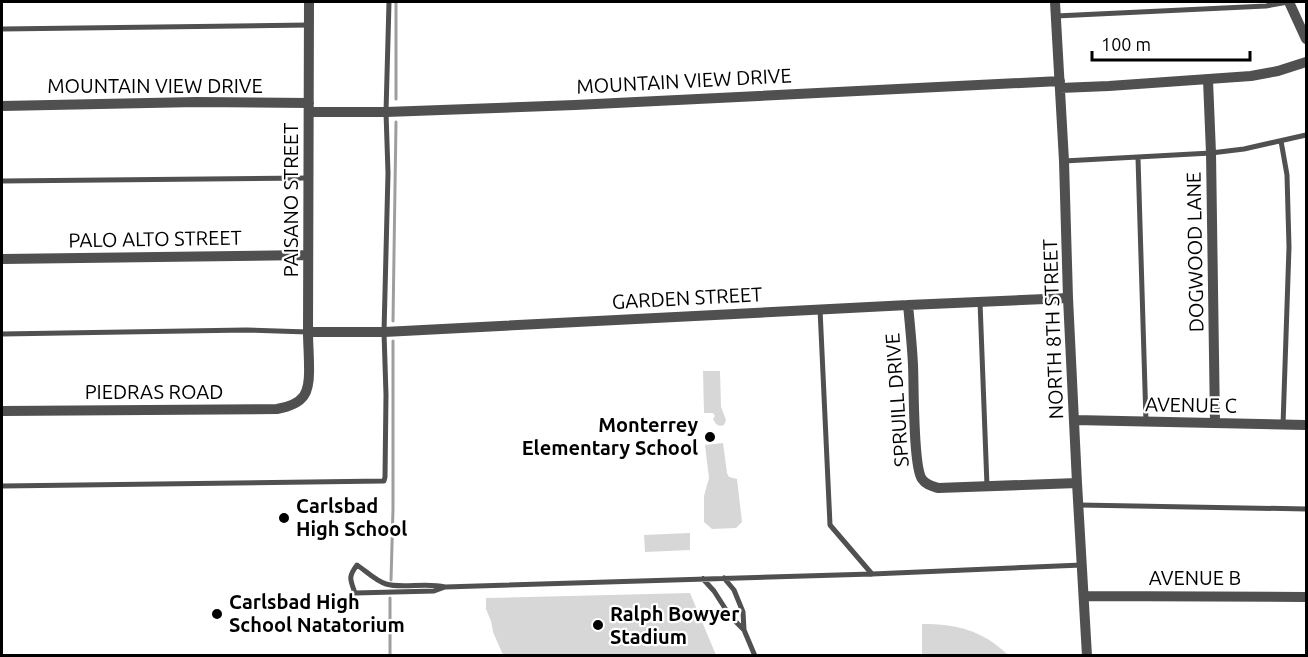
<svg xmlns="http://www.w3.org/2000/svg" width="1308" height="657" viewBox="0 0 1308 657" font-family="Ubuntu,sans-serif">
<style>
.green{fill:#d7d7d7}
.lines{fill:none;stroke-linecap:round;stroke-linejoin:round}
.stream{stroke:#9e9e9e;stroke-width:3}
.service{stroke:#505050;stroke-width:5}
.minor{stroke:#505050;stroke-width:10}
.poi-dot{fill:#000;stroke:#fff;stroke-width:2}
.labels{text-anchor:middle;stroke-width:4.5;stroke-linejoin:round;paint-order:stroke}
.street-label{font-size:20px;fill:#000;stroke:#fff}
.poi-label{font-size:20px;font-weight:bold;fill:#000;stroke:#fff;text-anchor:start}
</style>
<rect width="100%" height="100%" fill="#fff"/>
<path class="green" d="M703 371H720L721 407 726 420 724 425 720 426 716 424 713 419 715 416 713 413H704Z
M723 443 727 473 729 477 737 479 742 522 736 528 712 529 704 522V496L709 478 705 445Z
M690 533V550L645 552 644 535Z
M690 593 716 655H503L493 632 491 621 486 609V598Z
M922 624C957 624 982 630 1008 655H922Z"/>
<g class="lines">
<path class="stream" d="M396 99V2
M393 321 396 122
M391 580 393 509V341
M390 598V656"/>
<path class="service" d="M1056 16 1266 6 1288 2
M2 29 309 25
M1281 141 1287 175 1289 247 1283 425
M1138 158 1146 422
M1064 161 1211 153 1244 149 1306 135
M2 181 308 178
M980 302 987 486
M820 309 830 525 872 574
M2 334 246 330 308 332
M2 486 384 481 385 477 386 395 384 332 388 173 386 112 389 2
M1079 505 1306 509
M724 578 734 590 743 612 744 630 755 656
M703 579 714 591 730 616 744 630
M445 587 434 591 355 593C350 579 348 577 357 565 366 571 376 581 386 584 403 589 425 582 445 587L872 574 1082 565"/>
<path class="minor" d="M1055 2 1064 161 1068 298 1077 483 1087 656
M1289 2 1306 39
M1208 80 1211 153 1215 423
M1060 88 1109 86 1251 76 1278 71 1306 62
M2 106 197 102 309 103
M309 112H386L575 105 1060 81
M2 259 308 255
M908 305C910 325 912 345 913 365 914 385 913 467 922 479 926 485 932 486 938 488L1077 483
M308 332H384L908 305 1068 298
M2 411 277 409C305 404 310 393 309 366 309 354 308 343 308 332L309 2
M1075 420 1306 425
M1084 596 1306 597"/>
</g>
<g class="poi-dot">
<circle cx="710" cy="437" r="6"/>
<circle cx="284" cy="518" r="6"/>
<circle cx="217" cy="614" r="6"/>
<circle cx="598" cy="625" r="6"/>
</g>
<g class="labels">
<g class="street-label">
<text transform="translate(684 81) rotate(-3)" y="7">MOUNTAIN VIEW DRIVE</text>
<text x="155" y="93">MOUNTAIN VIEW DRIVE</text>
<text transform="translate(291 200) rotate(-90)" y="7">PAISANO STREET</text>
<text transform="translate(155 239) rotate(-1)" y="7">PALO ALTO STREET</text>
<text transform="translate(1195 252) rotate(-91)" y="7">DOGWOOD LANE</text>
<text transform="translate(687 298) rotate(-3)" y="7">GARDEN STREET</text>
<text transform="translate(1053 329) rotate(-92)" y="7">NORTH 8TH STREET</text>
<text x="154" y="399">PIEDRAS ROAD</text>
<text transform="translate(897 400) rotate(-94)" y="7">SPRUILL DRIVE</text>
<text transform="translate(1191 405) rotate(1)" y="7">AVENUE C</text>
<text x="1195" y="585">AVENUE B</text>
</g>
<g class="poi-label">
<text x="698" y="432" text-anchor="end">Monterrey<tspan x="698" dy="23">Elementary School</tspan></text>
<text x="296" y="513">Carlsbad<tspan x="296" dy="23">High School</tspan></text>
<text x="229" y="609">Carlsbad High<tspan x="229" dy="23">School Natatorium</tspan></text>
<text x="610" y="621">Ralph Bowyer<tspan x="610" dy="23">Stadium</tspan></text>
</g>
</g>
<rect width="1308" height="657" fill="none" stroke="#000000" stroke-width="6"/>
<path d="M1092 51v9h158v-9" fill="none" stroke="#000000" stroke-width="3"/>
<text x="1101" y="51" font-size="18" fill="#000000" stroke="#ffffff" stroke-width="4.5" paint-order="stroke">100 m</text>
</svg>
